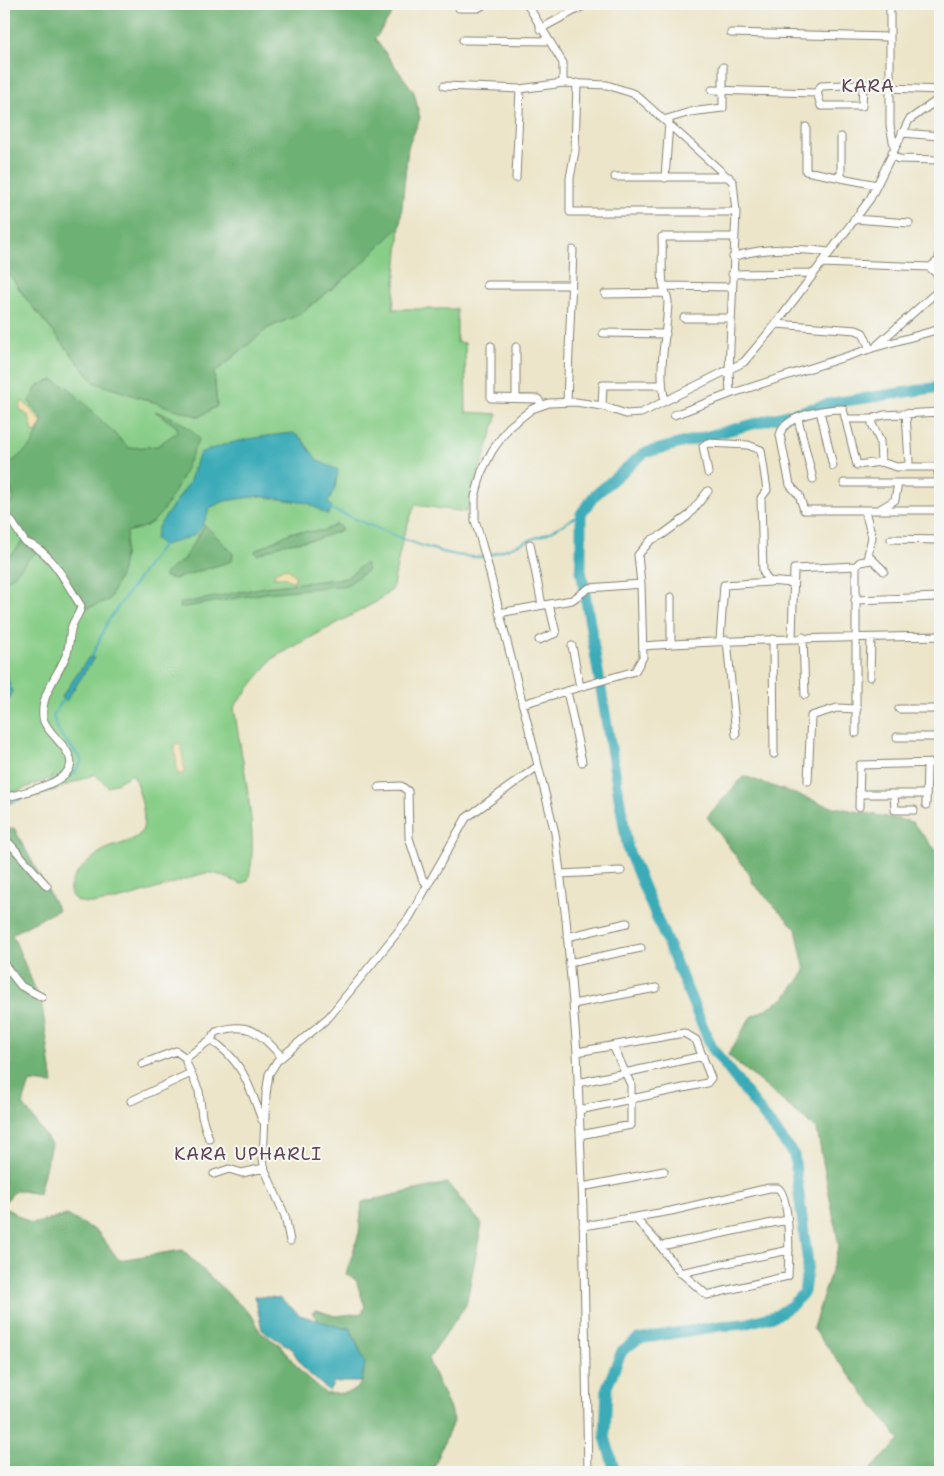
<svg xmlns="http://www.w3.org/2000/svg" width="944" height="1476" viewBox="0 0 944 1476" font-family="'Shantell Sans',sans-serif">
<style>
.green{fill:#88ce88;stroke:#527552}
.forest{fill:#6eb174;stroke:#456648}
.sand{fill:#eeda9e;stroke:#857b5d}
.water{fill:#3babb8;stroke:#2c646a}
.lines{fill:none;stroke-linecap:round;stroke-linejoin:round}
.stream{stroke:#3babb8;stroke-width:2}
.river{stroke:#3babb8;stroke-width:11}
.minor-casing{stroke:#848072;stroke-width:9}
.minor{stroke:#fff;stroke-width:7}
.labels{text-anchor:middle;stroke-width:4.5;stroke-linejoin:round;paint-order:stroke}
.quarter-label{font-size:18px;letter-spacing:1px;fill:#5e4453;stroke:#f6f6f2}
</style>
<rect width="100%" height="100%" fill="#f6f6f2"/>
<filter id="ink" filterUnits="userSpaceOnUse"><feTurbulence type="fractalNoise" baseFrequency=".02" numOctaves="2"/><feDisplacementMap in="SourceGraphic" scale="10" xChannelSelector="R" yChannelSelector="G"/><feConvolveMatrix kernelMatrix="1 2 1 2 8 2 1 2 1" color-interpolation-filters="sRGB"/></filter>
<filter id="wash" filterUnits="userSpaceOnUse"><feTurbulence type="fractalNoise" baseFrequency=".0096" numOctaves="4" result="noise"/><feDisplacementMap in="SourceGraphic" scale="20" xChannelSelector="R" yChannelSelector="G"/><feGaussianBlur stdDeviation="1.12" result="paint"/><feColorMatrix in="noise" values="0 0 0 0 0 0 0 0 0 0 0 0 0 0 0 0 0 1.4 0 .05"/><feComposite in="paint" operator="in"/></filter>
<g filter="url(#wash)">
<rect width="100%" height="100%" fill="#ece5c9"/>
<path class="green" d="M400 226 393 309H457V342L465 343 466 412 498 414 466 512 415 505 403 537 392 590 376 602 273 658 234 707C240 753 261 838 248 880L242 884C232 881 215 871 206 873 187 876 70 927 70 889 70 881 77 872 83 867 90 861 96 854 104 850 114 845 130 843 139 835 151 824 138 787 133 774L108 787 95 774 37 797 55 774 49 779 4 796V439L6 437 4 408V271L9 273 27 300 95 383 217 406 214 373 268 328 300 314 359 267Z"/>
<path class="forest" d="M4 4H406L394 11 375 39 414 92 420 118 408 147 400 226 359 267 300 314 268 328 214 373 217 406 199 417 95 383 27 300 9 274 4 271Z
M53 380 70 389 129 448 157 446 177 432V427L155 411C173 418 188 423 199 439 187 463 170 514 146 526 140 529 133 530 127 532L122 571 109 600 82 610 45 549 34 554 9 580 4 576V564L25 538 4 511V506L14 501 6 467 32 445 43 421 29 401 38 385Z
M337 524 342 530 317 539 284 544 257 555 255 551 292 532 323 531Z
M205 525 233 553 232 561 174 579 165 577 166 572 182 561Z
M365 563 368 570 347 585 266 593 179 608V604L265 587 346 578Z
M744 776 829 806 912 822 940 855V1472H868L900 1440 813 1328 839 1246 817 1130 728 1055 750 1018 785 998 805 971 796 929 752 882 750 875 707 817Z
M14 828 58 910 12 934 42 1005 53 1084 30 1082 23 1104 51 1144 39 1194 16 1190 4 1203V830Z
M447 1183 482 1224 466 1305 428 1359 454 1419 432 1472H4V1207L32 1224 67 1215 98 1232 119 1260 182 1250 254 1318 260 1332 280 1345 303 1374 326 1394C333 1393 343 1394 350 1392 376 1382 358 1344 350 1328 338 1329 317 1325 312 1312L317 1310 335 1316 362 1313 365 1307 356 1280 346 1274 359 1233 362 1202Z"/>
<path class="sand" d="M23 401 42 422 36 433 33 432 29 416 20 410V406Z
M283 568 288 569 295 576V580L291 581 284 577H274L275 572Z
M178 743 181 745 185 772 178 775 174 745Z"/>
<path class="water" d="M293 433 301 438 318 461 338 470 335 488 328 503 332 507 328 515 308 503 258 496 225 501 209 508C202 537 190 538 163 545L155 539 158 527 189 483 200 453C230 441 261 436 293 433Z
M89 657 94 658 66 701 61 698Z
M4 668 12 691 9 700 4 702Z
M255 1296 280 1298 300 1315 343 1328H350L365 1363 361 1382H334L329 1391 305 1370 291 1348 262 1330Z"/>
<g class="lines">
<path class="stream" d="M330 509C374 525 438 560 484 557
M488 556 548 533 581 514
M91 658 108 621 163 544
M4 805 54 787 74 774 82 761C69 742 60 740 53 716L65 697"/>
<path class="river" d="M615 1472 605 1437 607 1387 622 1351 638 1339 719 1326 744 1324 777 1315 792 1305 804 1292 808 1264 794 1155 712 1048 628 850 581 570V514L594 496 644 453 832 403 940 387"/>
</g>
</g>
<g filter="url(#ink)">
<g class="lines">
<g class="minor-casing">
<path id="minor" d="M527 4 563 63V83L607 85 635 94 733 182 736 212 729 370 730 394 876 347 940 329
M890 4V126L894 146
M459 8H478L485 4
M540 29 587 4
M731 33 890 37
M463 40 549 41
M577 83 575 151 570 178V212H736
M444 86 520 89
M890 88 940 90
M939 89 940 46
M712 90 816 93 821 86 890 83
M817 92 821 106H862L863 86
M667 119 690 112 723 108V67
M806 127V171L877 185
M902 133 940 136
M841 137V177
M892 152 894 157 899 159 940 160
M615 177H729
M516 178 520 89 563 83
M665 178 669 122
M854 219 909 223
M733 257C764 247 796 248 829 252
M821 263 929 267 940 277
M930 267 939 260 940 241
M732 274 813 273
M487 285H571
M664 286 732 287
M605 294 666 293
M684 318H731
M776 324 856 330 863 333 870 349
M603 333 666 334
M877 345 940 289
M491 346V398L538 399 542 405
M516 398V347
M665 401C657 368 667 336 668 302 668 296 664 290 663 284 661 269 663 252 662 237H733
M567 402 573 250
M602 406 603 385H661
M820 411 833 466
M906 413 909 462 908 466 897 467 881 462 857 465 843 409C825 409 784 415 780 435L790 485 799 495 804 510H940
M674 415 730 394
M798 419 813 479
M847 419H872
M881 462 880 441 872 424 874 418 884 415 940 412
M905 467H940
M937 468 940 485
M708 473 703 446 707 443 748 445 761 450 767 490 761 498 763 571 768 581 792 583
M844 483H940
M880 509 895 500 898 483
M865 511 872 537 868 555 884 571
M4 517 10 519 25 542C52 551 66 583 81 606 80 614 74 619 72 626 69 634 70 644 67 653 60 673 40 694 43 717 44 733 79 752 69 769 61 785 21 793 4 798
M891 539 940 540
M530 544 542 605
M641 584 638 555 651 540 662 535 688 516 708 491
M855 600 940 597
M499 613 572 600 589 588 641 584 643 657 635 671 522 704
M803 637 805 695
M792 638 794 569 856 566
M773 639 774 754
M539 640 556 633 549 604
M720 640 724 585 770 582
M727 640 736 735
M671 644V597
M572 646 580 687
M643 646C742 639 841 638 940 636
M870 677 871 638
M567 691 582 762
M899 709H940
M856 733V566L860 562 871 560
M897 737H940
M808 781 811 716 837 708 857 709
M379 787 401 786 408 791 409 838 422 878 428 886
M859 794H926
M894 794 895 810H914
M926 805 927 764
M859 807 860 765 940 763
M4 842 7 841 12 846 47 886
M560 874 621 871
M567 937 627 923
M569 963 641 948
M4 964 21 986 42 997
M573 1004 656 988
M210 1040C242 1058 250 1088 262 1120
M577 1052 684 1033 696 1040 711 1078 707 1083 579 1110
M142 1064 176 1051 186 1058
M578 1083 703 1056
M131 1101 191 1073
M580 1135 631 1125V1085L613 1046
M209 1139 202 1117 199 1091 186 1062V1058L210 1040 216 1032C250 1020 260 1034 282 1057
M214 1174 229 1169 242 1173 264 1168
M582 1187 664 1171
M583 1226 671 1211 769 1188H778C791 1198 789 1259 788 1276L707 1295 679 1271 658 1243 635 1218
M290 1241 285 1216 265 1170 263 1159 266 1094 269 1074 277 1061 329 1017 409 918 466 818 538 766
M661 1246 787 1220
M680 1273 789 1250
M588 1472 583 1210 577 1052 566 919 555 833 487 562 475 520V497L482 471 492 451 509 427 532 409 549 403 576 402 602 406 626 414 641 413 744 362 776 324 870 199 909 120 940 98"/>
</g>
<use href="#minor" class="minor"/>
</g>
</g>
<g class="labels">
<g class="quarter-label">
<text x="868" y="92">KARA</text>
<text x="248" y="1160">KARA UPHARLI</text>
</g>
</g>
<rect width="944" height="1476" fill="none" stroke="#f6f6f2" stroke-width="20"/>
</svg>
